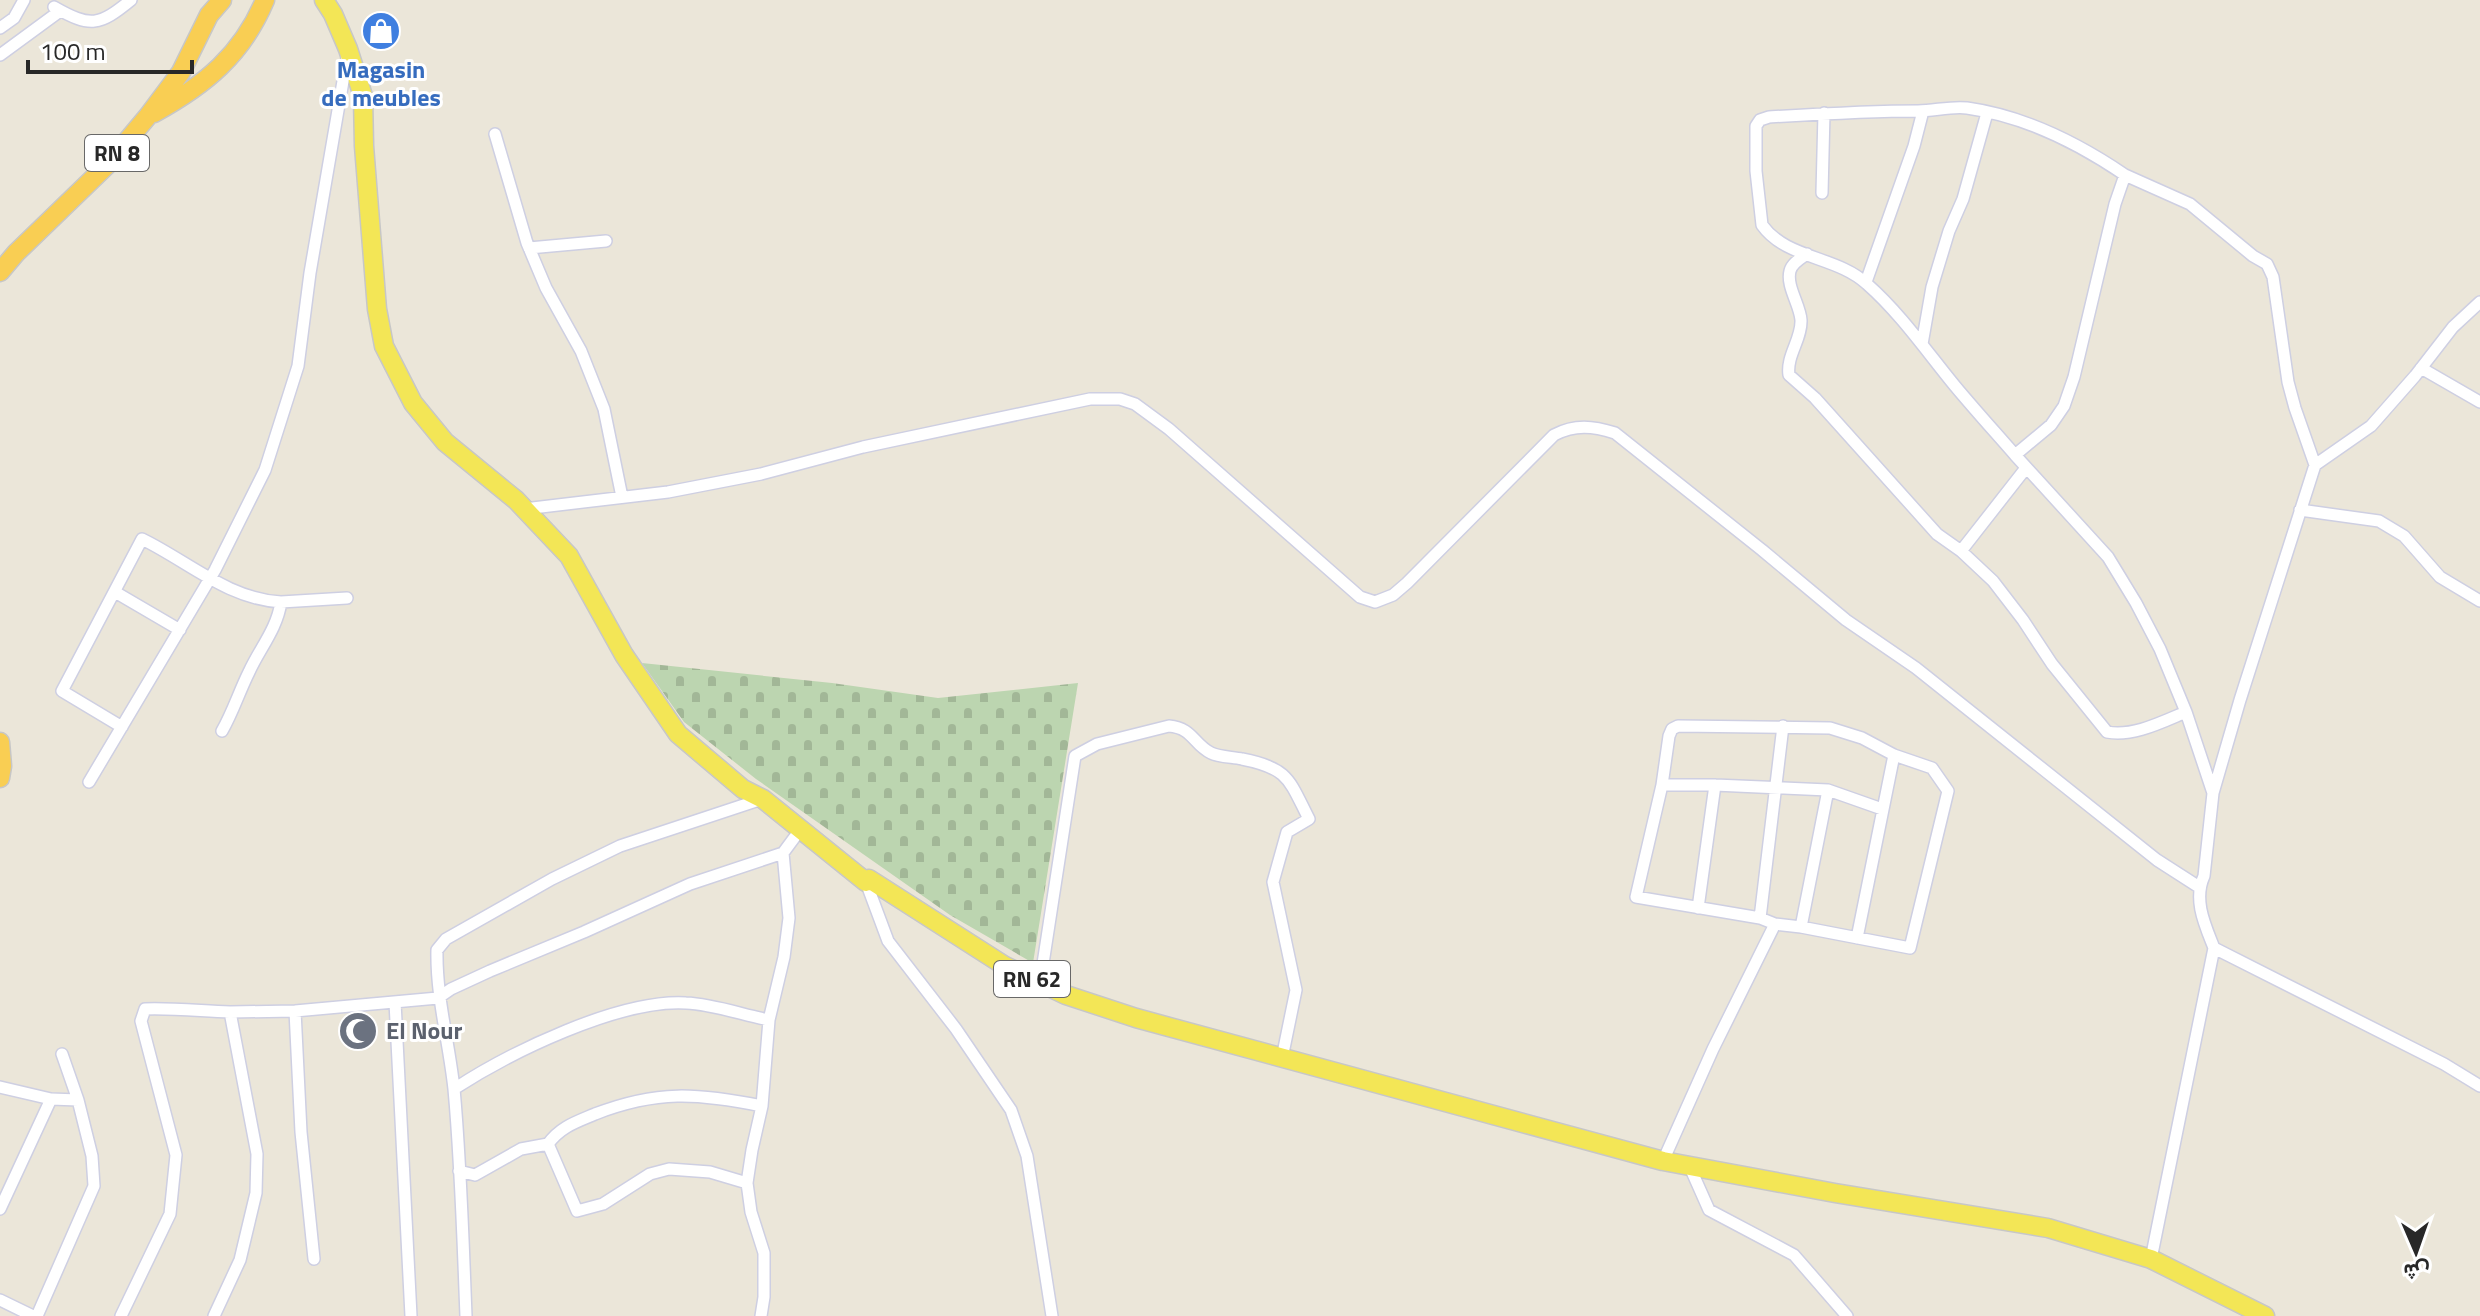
<svg xmlns="http://www.w3.org/2000/svg" width="2480" height="1316" viewBox="0 0 2480 1316" font-family="'Titillium Web',Vazirmatn,sans-serif">
<style>
.cemetery{fill:url(#cemetery-stones)}
.lines{fill:none;stroke-linecap:round;stroke-linejoin:round}
.minor-casing{stroke:#cecfe2;stroke-width:14}
.primary-casing{stroke:#c7c7c7;stroke-width:21}
.trunk-casing{stroke:#c7c7c7;stroke-width:21}
.minor{stroke:#fff;stroke-width:11}
.primary{stroke:#f3e656;stroke-width:18}
.trunk{stroke:#f9ce53;stroke-width:18}
.labels{text-anchor:middle;stroke-width:6;stroke-linejoin:round;paint-order:stroke}
.shield{fill:#fff;stroke:#686868;stroke-width:2}
.shield-label{font-size:22px;font-weight:bold;fill:#282828}
.shop-label{font-size:24px;font-weight:bold;fill:#366cbe;stroke:#fff}
.worship-label{font-size:24px;font-weight:bold;fill:#5b616d;stroke:#fff;text-anchor:start}
</style>
<defs>
<pattern id="cemetery-stones" width="16" height="16" patternUnits="userSpaceOnUse" patternTransform="scale(2)"><rect width="16" height="16" fill="#bcd5b0"/><path d="M2 7V4a2 2 0 0 1 4 0v3zM10 15v-3a2 2 0 0 1 4 0v3z" fill="#a2b797"/></pattern>
</defs>
<rect width="100%" height="100%" fill="#ebe6d9"/>
<path class="cemetery" d="M642 663 832 683 938 698 1078 683 1033 963 950 915 756 779 684 722Z"/>
<g class="lines">
<g class="minor-casing">
<path id="minor" d="M54 7C91 28 99 26 131 0
M0 28 14 18 24 0
M0 55 60 11
M495 134 527 243 546 288 581 351 604 409 622 497
M1822 193 1824 113
M529 248 606 241
M1807 254C1800 259 1792 263 1790 271 1786 286 1800 305 1801 320 1802 339 1786 356 1789 375L1815 398 1937 534 1961 551 1993 581 2023 620 2052 664 2107 732C2133 737 2162 722 2186 712
M1866 282 1914 146 1923 111
M1922 344 1932 287 1949 231 1963 199 1987 113
M2421 368 2480 402
M2015 455C1995 432 1975 410 1955 386 1927 352 1901 314 1867 284 1837 256 1786 259 1762 225L1756 171V126L1760 120 1769 117C1819 114 1868 111 1918 111 1934 111 1951 106 1967 108 2024 116 2078 143 2125 175
M524 509 668 492 761 474 863 447 1090 399H1120L1135 404 1169 429 1360 597 1375 602 1393 595 1407 583 1554 435C1575 424 1593 426 1615 433L1762 550 1846 620 1916 668 2157 860 2199 887
M2300 510 2379 521 2404 536 2440 577 2480 601
M1961 551 2026 468
M115 592 180 630
M281 602 347 598
M1678 726 1830 728 1862 738 1894 755 1932 768 1948 791 1910 948 1801 927 1775 924 1760 918 1636 897 1662 785 1669 736 1672 729Z
M122 727 62 691 142 539C189 562 228 599 281 602 277 629 260 648 249 672 239 692 233 712 222 731
M89 782 215 570 265 470 298 366 310 273 347 58
M1662 785H1715L1828 790 1882 809
M2213 793 2186 712 2160 649 2136 603 2108 557 2015 455 2051 425 2064 406 2074 377 2115 204 2125 175 2190 204 2253 256 2267 264 2273 277 2288 382 2295 408 2315 465
M866 882 888 941 956 1029 1011 1110 1027 1156 1052 1316
M1698 908 1715 785
M1760 918 1783 726
M1801 927 1828 790
M1857 938 1894 755
M2214 948 2444 1064 2480 1086
M1040 983 1075 756 1097 744 1169 726C1193 728 1193 744 1211 753 1219 757 1233 757 1242 759 1289 768 1289 780 1309 819L1287 832 1273 882 1296 990 1282 1058
M395 1002 411 1316
M295 1011 301 1132 314 1259
M230 1012 295 1011 438 998 451 989 490 971 584 932 690 884 783 853 800 830
M0 1087 51 1099 0 1209
M454 1089C509 1053 619 999 686 1003 713 1004 743 1015 769 1020L784 957 789 918 783 853
M51 1099 78 1100
M548 1144 577 1211 603 1204 650 1174 669 1169 710 1172 747 1183 752 1150 762 1106 769 1020
M1663 1161 1713 1049 1775 924
M1689 1165 1709 1210 1794 1255 1847 1316
M459 1171 475 1175 521 1149 548 1144C560 1127 576 1122 595 1114 657 1090 697 1093 762 1106
M747 1183 751 1212 764 1253V1297L761 1316
M2151 1259 2214 948C2205 925 2193 900 2204 876L2213 793 2240 700 2315 465 2371 426 2415 376 2453 327 2480 302
M0 1300 33 1316
M37 1316 94 1186 92 1156 78 1100 62 1054
M121 1316 170 1214 176 1155 141 1021 145 1009C173 1008 201 1011 230 1012L257 1154 256 1193 240 1260 214 1316
M466 1316C463 1241 461 1165 454 1089 449 1042 436 997 437 950L446 939 552 879 620 846 762 799"/>
</g>
<g class="primary-casing">
<path id="primary" d="M324 0 333 14 348 49 363 96 364 146 377 309 384 346 413 403 445 442 516 500 569 556 624 655 678 734 743 789 763 799 866 882 869 879 1005 966 1066 995 1136 1018 1663 1161 1835 1193 2048 1228 2151 1259 2265 1316"/>
</g>
<g class="trunk-casing">
<path id="trunk" d="M154 113C205 85 242 55 265 0
M0 272 16 253 106 166 148 116 181 72 209 15 222 0
M0 742 2 766 0 778"/>
</g>
<use href="#minor" class="minor"/>
<use href="#primary" class="primary"/>
<use href="#trunk" class="trunk"/>
</g>
<defs>
<g id="shop-disc" transform="scale(2)"><circle r="9.5" fill="#3f7fe0" stroke="#fff"/><path d="M-5-2.5h2.3a2.7 3.5 0 0 1 5.4 0H5L5.5 6h-11ZM-1.5-2.5h3a1.5 2.3 0 0 0-3 0Z" fill="#fff"/></g>
<g id="mosque-disc" transform="scale(2)"><circle r="9.5" fill="#6b7280" stroke="#fff"/><path d="M3.5-4.9A6 6 0 1 0 3.5 4.9A5 5 0 1 1 3.5-4.9Z" fill="#fff"/></g>
</defs>
<g fill-rule="evenodd">
<use href="#shop-disc" x="381" y="31"/>
<use href="#mosque-disc" x="358" y="1031"/>
</g>
<g class="labels">
<g class="shield">
<rect x="85" y="135" width="64" height="36" rx="6"/>
<rect x="994" y="961" width="76" height="36" rx="6"/>
</g>
<g class="shield-label">
<text x="117" y="161">RN 8</text>
<text x="1032" y="987">RN 62</text>
</g>
<g class="shop-label">
<text x="381" y="78">Magasin<tspan x="381" dy="28">de meubles</tspan></text>
</g>
<g class="worship-label">
<text x="386" y="1039">El Nour</text>
</g>
</g>
<g transform="translate(2416 1252) rotate(178)" stroke="#ffffff" stroke-width="6" paint-order="stroke">
<path d="M0-6L14 30L0 20L-14 30Z" fill="#282828"/>
<text y="-12" font-size="22" font-weight="bold" text-anchor="middle" fill="#282828">ش</text>
</g>
<path d="M28 60v12h164v-12" fill="none" stroke="#282828" stroke-width="4"/>
<text x="40" y="60" font-size="24" fill="#282828" stroke="#ffffff" stroke-width="6" paint-order="stroke">100 m</text>
</svg>
